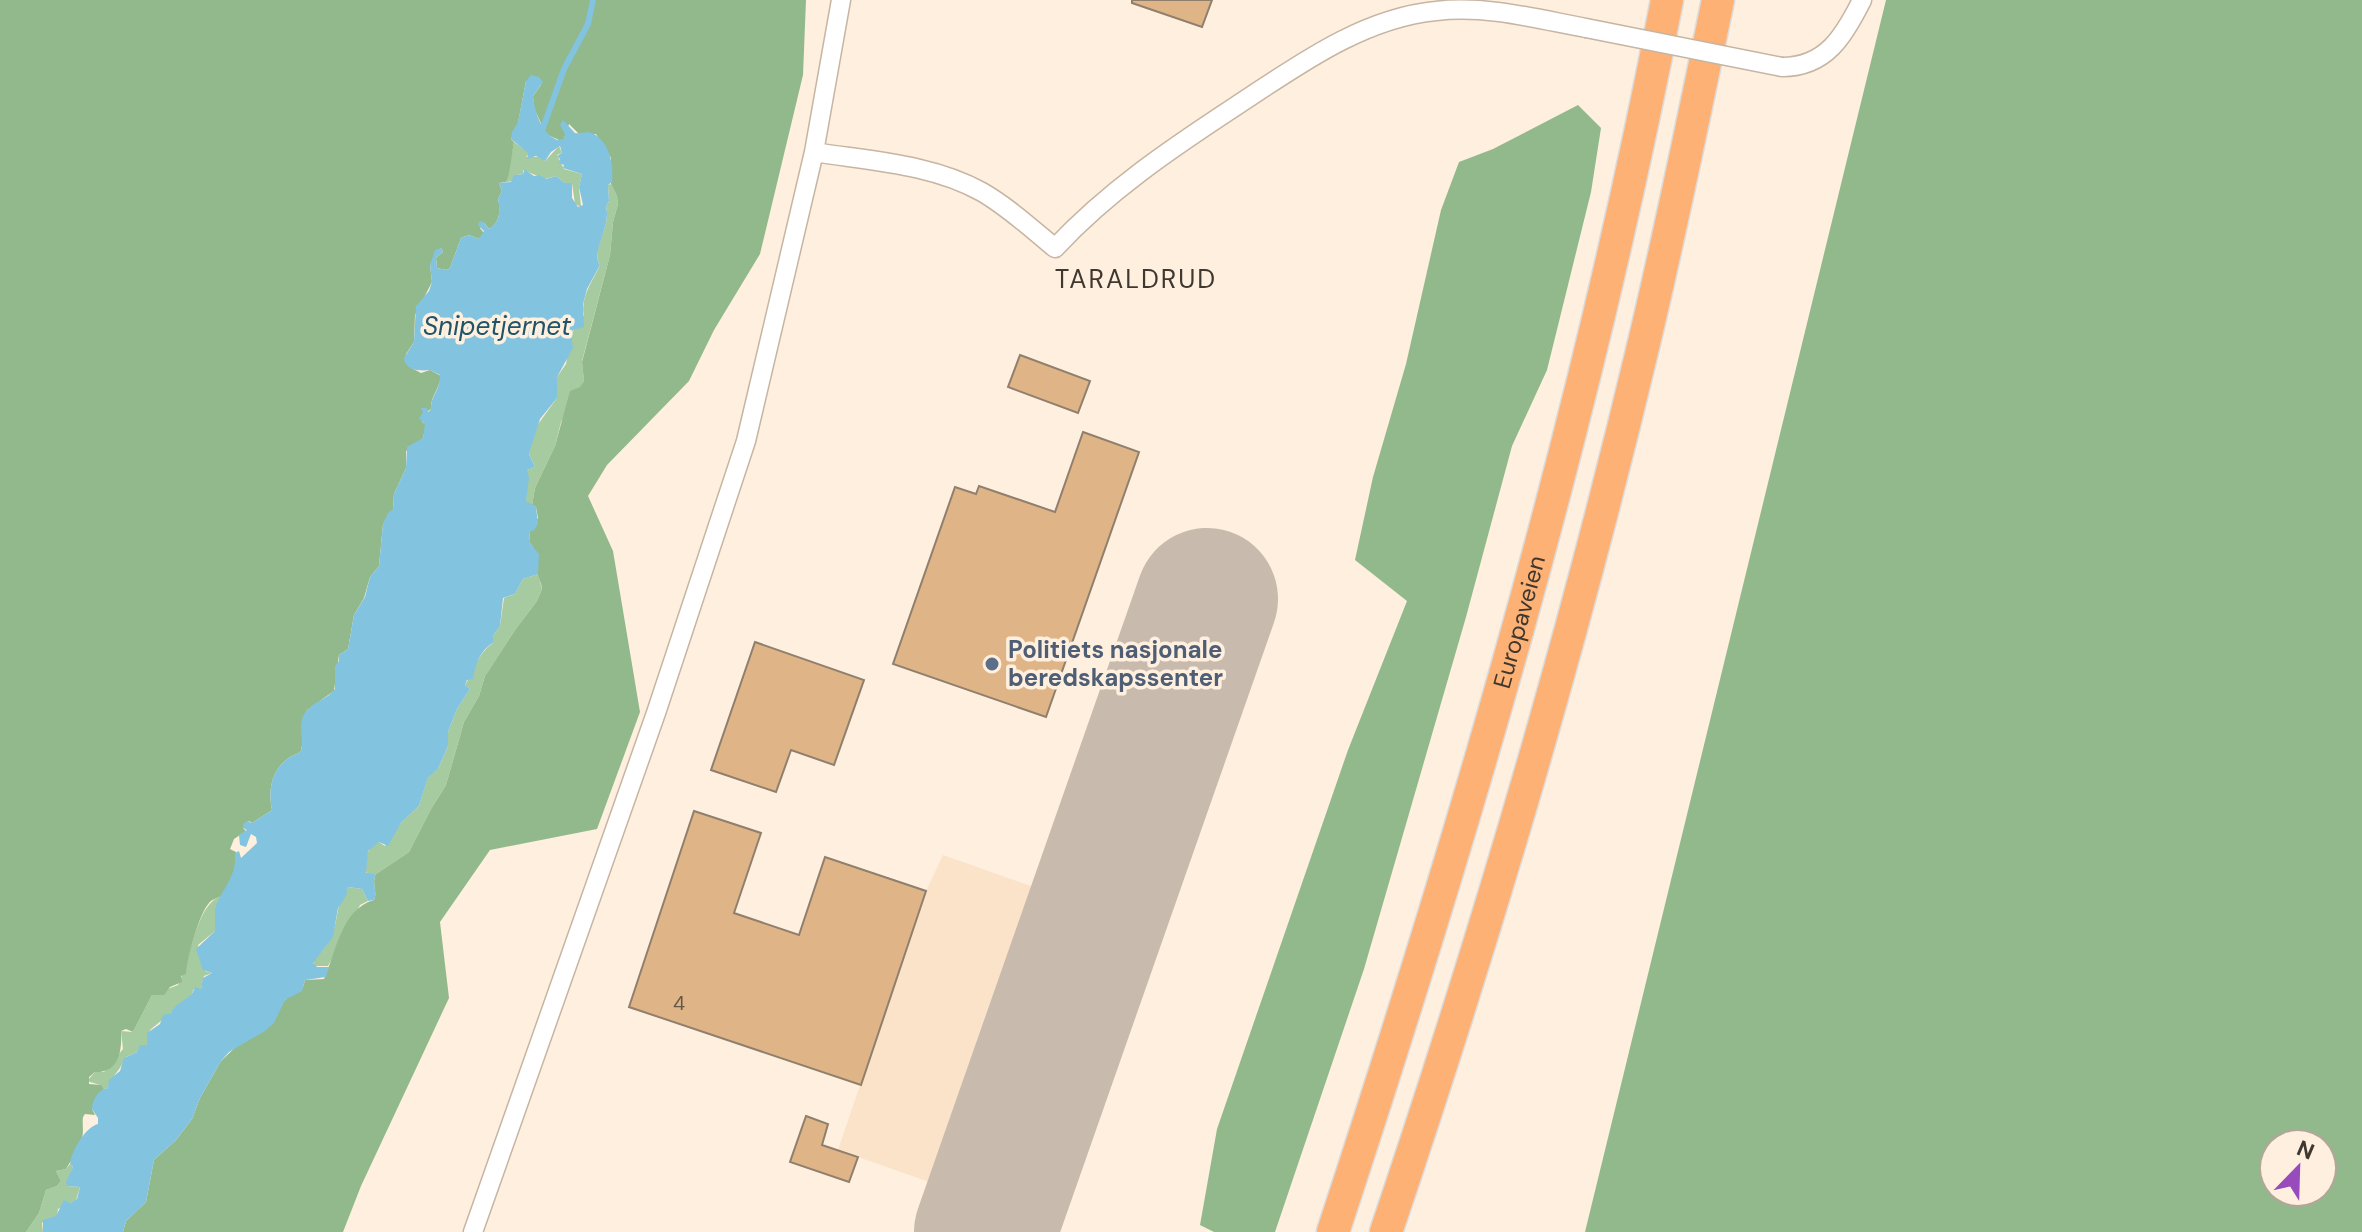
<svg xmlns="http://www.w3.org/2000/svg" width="2362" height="1232" viewBox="0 0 2362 1232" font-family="'DM Sans',sans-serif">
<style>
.built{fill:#fbe3c9}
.green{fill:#a7cba0}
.forest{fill:#92b98b;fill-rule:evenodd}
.water{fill:#82c3df}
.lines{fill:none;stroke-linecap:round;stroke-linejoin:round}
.stream{stroke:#82c3df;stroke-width:6}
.runway{stroke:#c8bbae;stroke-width:142}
.building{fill:#dfb588;stroke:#907f6d;stroke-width:2}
.minor-casing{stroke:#c6b5a2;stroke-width:21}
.motorway-casing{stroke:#dcdbda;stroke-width:35}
.minor{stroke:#fff;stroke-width:18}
.motorway{stroke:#feb174;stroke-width:32}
.minor-bridge-casing{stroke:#c6b5a2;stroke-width:21;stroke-linecap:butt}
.minor-bridge{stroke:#fff;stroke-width:18}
.service-dot{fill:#5c6f8a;stroke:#feefdf;stroke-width:3}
.labels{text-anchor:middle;stroke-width:7;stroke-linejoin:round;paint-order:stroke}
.number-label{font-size:20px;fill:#675746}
.street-label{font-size:24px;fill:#3f3830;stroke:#feefdf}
.service-label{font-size:24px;font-weight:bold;fill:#4e5e75;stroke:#feefdf;text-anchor:start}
.neighbourhood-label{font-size:26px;letter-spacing:2px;fill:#3f3830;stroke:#feefdf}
.water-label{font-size:26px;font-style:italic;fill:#205469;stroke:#feefdf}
</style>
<rect width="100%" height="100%" fill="#feefdf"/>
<path class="built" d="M943 855 1042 890 938 1185 838 1150 926 891Z"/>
<path class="green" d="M514 142 529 153 526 157H541L545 161 559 146 562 153 557 155 564 169 582 174 579 187 581 207 575 204 572 183H565L556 176 545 179 523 170 524 174 515 175 514 181 506 182Z
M611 184 617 196 618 204 613 222 610 255 582 361 584 381 561 422 555 446 535 488 532 505H529L526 501 527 470 535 467 529 454 536 427 557 398V377L566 364 571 334 584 315C580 297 593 281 600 265 590 251 612 225 606 207L609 201 608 185Z
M538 574 542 589 537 601 515 630 485 676 479 696 464 722 446 785 431 809 409 852 376 874H367C363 862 366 847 379 842L385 846 401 823 419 806 428 776 438 769 448 746V732L457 709 470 689 465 685C474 671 478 653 493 643V636L500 626 504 598 515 594 523 579Z
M348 887 362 889 368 901 360 905 328 966H314L313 961C332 940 333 938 338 910 339 902 346 896 348 887Z
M223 896 216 908 215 931 198 945 205 971 212 973 204 976 201 989H194L190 997 150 1030 147 1045H141L137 1052 126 1057C121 1069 112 1076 108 1088L104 1089 100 1085 87 1081 95 1072H104L123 1049 121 1031 133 1032 152 995 178 985C190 964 196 900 223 896Z
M70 1164 73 1167 67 1186 80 1187 76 1200 58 1209 57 1216 42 1223 43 1232H26L39 1213 46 1190 57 1186 61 1181 56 1171 66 1169Z"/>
<path class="forest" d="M0 0H806L803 75 760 254 714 330 689 381 607 465 588 496 613 551 640 712 597 829 490 850 440 922 449 998 361 1186 343 1232H123L126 1221 146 1202 154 1160 176 1140 192 1119 200 1098 221 1061 285 1000 303 987 305 980 324 979C336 953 341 909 374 900 378 891 371 884 376 874L409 852 431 809 446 785 464 722 479 696 485 676 515 630 537 601 542 589C542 584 539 580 538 575 536 562 540 554 529 542L530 531 538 518 536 507 532 505 535 488 555 446 570 391 580 387 584 381 582 362 610 255 613 222 618 204 617 196 611 184V158L596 134H579L569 124 564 139 561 141 546 134 534 108 533 96 541 85 526 81 518 123 511 139 514 142C512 152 510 175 506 182L499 183 502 191 498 199C501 210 500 223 489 229L484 223 480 228 484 233 479 239 469 235 461 238 450 268 446 270 437 268 436 258 443 252 441 248 430 265 432 282 415 315 414 342 406 354 408 366 421 373 430 370 441 376C439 390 430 397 431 409L423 414 422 422 426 425 423 438 406 451V468L394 494 393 509 383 524 379 566 370 577 364 598 354 615 348 649 339 655 334 691 307 710C303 724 304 738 301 751 298 754 293 755 290 757 271 770 268 790 272 810L252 823 249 821 243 828 246 831 234 839 230 849 236 852C236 865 233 884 224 894 220 898 213 898 209 903 199 914 187 958 186 974L181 976 182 982 170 987 164 995H152L133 1032 126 1029 121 1031C122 1049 120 1073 95 1072L89 1077V1084L101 1085 104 1089 92 1109 95 1115 85 1114 83 1117C82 1124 84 1131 82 1138 80 1145 70 1163 66 1169L56 1171 61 1181 57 1186 46 1190 39 1213 26 1232H0Z
M1886 0H2362V1232H1585ZM2274 1144H2322V1192H2274Z
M1578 105 1601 128 1591 192 1547 370 1512 446 1466 617 1364 969 1275 1232H1214L1200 1225 1217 1129 1348 750 1407 601 1355 560 1373 477 1406 364 1441 210 1459 162 1493 149Z"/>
<path class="water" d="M531 75 539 77 543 82 533 96C535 113 541 132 557 140L564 139 565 134 560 125 563 120 575 133C582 134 587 130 594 134 610 143 614 166 612 182L608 185 609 201 606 207C612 225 590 253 600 265L587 289 583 304 584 327 573 330 571 334 573 348 557 377V398L540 419 529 454 535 467 527 470 529 478 526 501 536 507 538 524 534 530 530 532 529 542 539 554 538 574 523 579 515 594 503 598 500 626 493 636V643C479 651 475 667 473 679L467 680 465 685 470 689 457 709 448 732V746L438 769 428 777 419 806 401 823 388 846 379 842 368 851 366 873 376 874C371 884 378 891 374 900L368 901 362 889 348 887 346 896 338 908 333 937 313 963 317 967H329L326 977 305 980 302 991 285 1000 274 1023 265 1031 229 1052 221 1061 200 1098 192 1119 176 1140 154 1160 146 1202 126 1221 123 1232H43V1220L56 1216 64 1200 70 1203 77 1199 80 1187 67 1186 66 1182 73 1167 70 1164C72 1149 86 1127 98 1124V1118L92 1109C92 1099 99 1089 108 1088L109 1080 120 1071 124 1058 137 1052 140 1045H147V1033L160 1024 163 1015 171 1013C176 1001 192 1000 195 987L201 989 203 978 212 973 203 970 196 949 215 931C215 925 215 915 215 910 218 893 238 877 235 853L239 851 241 858 257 843 256 837 251 834 246 847 240 845 239 835 247 830 243 828V824L247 821 252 823 272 810C268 790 271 770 290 757 293 755 298 754 301 751 304 740 299 730 302 719 308 702 325 702 335 689V666L339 661V655L348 649 354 615 365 597 370 577 379 566 383 524 388 513 393 509 394 494 406 468 407 447 423 438 425 425 419 418 423 412 421 408H427L428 412 431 409C430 397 441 389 440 375L430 370C421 371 405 371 404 358L414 342 416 306 429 291 432 282 430 265 435 250 441 248 443 252 436 258 437 268 446 270 450 268 461 238 469 235 479 239 484 231 478 225 479 222 482 221 489 229C501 222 500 210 498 199L502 191 499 183 511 182 514 175 524 174V169L534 176 540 175 546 179 556 176 565 183H572V198L578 207 583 205 579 187 582 174 563 168 564 165 559 163 560 159 557 156 562 153 560 146 551 152 545 161 536 156 527 159 528 153 511 139 512 132 518 122 526 81Z"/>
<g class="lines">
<path class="stream" d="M543 128 564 69 588 24 593 0"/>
<path class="runway" d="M985 1232 1207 599"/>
</g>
<path class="building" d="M1132 0H1212L1202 27 1132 3Z
M1020 355 1090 381 1078 413 1008 387Z
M1083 432 1139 452 1046 717 893 664 955 487 976 494 979 486 1055 512Z
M755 642 864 680 834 765 791 750 776 792 711 770Z
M694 811 761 833 734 913 799 935 825 857 926 891 861 1085 629 1007Z
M806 1116 828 1124 822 1145 858 1157 849 1182 790 1162Z"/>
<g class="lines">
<g class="minor-casing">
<path id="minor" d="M1782 67C1826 67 1844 36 1862 0
M814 152C870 161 932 164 982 192 1008 207 1032 229 1055 248 1108 191 1172 148 1236 106 1297 66 1362 18 1436 11 1487 5 1537 19 1586 28
M473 1232 656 713 746 441 814 152 841 0"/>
</g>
<g class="motorway-casing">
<g id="motorway">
<path id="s1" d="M1333 1232C1466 828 1587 418 1667 0"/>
<path d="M1386 1232C1484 942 1571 649 1642 351 1670 235 1694 117 1718 0"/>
</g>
</g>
<use href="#minor" class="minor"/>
<use href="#motorway" class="motorway"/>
<g class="minor-bridge-casing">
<path id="minor-bridge" d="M1586 28 1782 67"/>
</g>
<use href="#minor-bridge" class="minor-bridge"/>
</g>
<circle class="service-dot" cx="992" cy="664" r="8"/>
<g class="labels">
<g class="number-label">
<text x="679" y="1010">4</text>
</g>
<g class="street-label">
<text dy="8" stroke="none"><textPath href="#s1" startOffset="638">Europaveien</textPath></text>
</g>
<g class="service-label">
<text x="1008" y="658">Politiets nasjonale<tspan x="1008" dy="28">beredskapssenter</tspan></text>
</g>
<g class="neighbourhood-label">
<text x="1136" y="288">TARALDRUD</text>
</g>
<g class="water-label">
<text x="497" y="335">Snipetjernet</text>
</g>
</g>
<g transform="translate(2298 1168) rotate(23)"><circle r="38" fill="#feefdf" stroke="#b2a699" stroke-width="2"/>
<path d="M0-6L14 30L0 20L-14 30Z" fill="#974bbc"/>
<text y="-12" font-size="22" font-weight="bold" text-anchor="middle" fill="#3f3830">N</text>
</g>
</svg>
